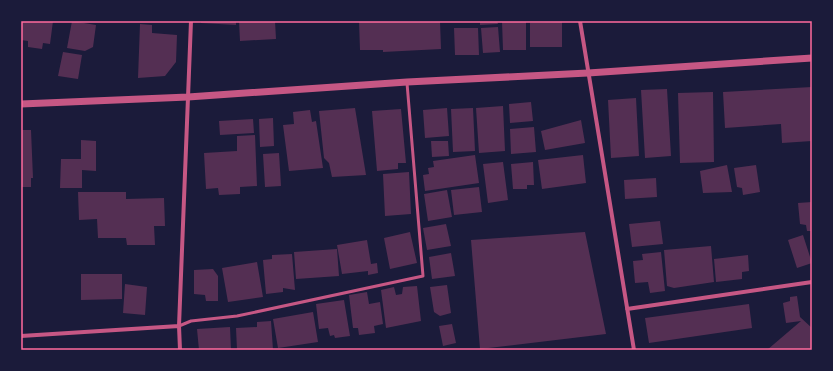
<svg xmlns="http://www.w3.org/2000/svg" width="833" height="371" viewBox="0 0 833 371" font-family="'Sofia Sans Condensed',sans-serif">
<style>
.building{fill:#542f53}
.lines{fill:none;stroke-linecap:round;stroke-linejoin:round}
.service{stroke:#c65784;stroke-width:3}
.minor{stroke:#c65784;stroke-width:4}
.tertiary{stroke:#c65784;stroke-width:7}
.neatline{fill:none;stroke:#ff6b9d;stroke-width:1.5}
</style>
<rect width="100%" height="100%" fill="#1b1b3a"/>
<path class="building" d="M21 21H53L50 44 43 43 42 49 28 47V41L21 40Z
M72 21 96 25 93 47 85 51 67 48Z
M201 21H236V25L201 23Z
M239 21H275L276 39 240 41Z
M359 21H440L441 49 383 52V50H360Z
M480 21H497L498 24 480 25Z
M502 21H526V50H503Z
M562 22V47H530V23Z
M140 24 152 25V33L177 35 176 62 165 76 138 78Z
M498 27 500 52 483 53 481 28Z
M454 28H478L479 55H455Z
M63 52 82 55 78 79 58 76Z
M812 87V141L782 143 781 124 725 128 723 92Z
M667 89 671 156 645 158 641 90Z
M713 92 714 162 680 163 678 93Z
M636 98 639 156 611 158 608 100Z
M531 102 533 121 510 123 509 104Z
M503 106 505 151 479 153 476 108Z
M355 108 366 175 332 177 329 163 324 158 319 111Z
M447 108 449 136 425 138 423 110Z
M473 108 475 151 453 152 451 109Z
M401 109 406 163H398V169L377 171 372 111Z
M310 110 312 122 316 121 323 168 289 171 283 125 294 124 293 112Z
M273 118 274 146 260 147 259 119Z
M253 119 254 133 220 135 219 121Z
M581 120 585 143 545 150 541 131Z
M534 127 536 152 511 154 510 129Z
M21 130H31L33 178H31V187H21Z
M255 135 257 186 240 187V194L219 195 218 188 206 189 204 153 237 151V136Z
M81 140 96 141V171L82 170V188H60L61 159H81Z
M431 141H448L449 156 432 157Z
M279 153 281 186 265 187 263 154Z
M475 155 479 183 425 191 423 175 429 174 428 168 434 167 433 161Z
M583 155 586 183 542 189 538 160Z
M503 162 508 200 488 203 483 164Z
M533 162 534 185H527V189H513L511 164Z
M727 165 732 192 703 193 700 171Z
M756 165 760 192 743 195 742 188 737 187 734 168Z
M409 172 411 214 385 216 383 174Z
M656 178 657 197 625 199 624 180Z
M479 187 482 212 454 215 451 190Z
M447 190 452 217 428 221 424 194Z
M78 192H126V199L164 198 165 226H154L155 245H127L126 238H98L97 219 79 220Z
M812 202V231H807L806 225 800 224 798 203Z
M660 221 663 244 632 247 629 224Z
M446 224 451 246 427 250 423 228Z
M410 232 417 263 390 269 384 238Z
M585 232 606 334 480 349 471 240Z
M803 235 812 263 797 268 788 240Z
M367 240 371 264 377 263 378 273 368 275V271L342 274 337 245Z
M711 246 714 282 674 288 667 286 664 250Z
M337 249 339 276 296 279 294 252Z
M661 252 665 291 650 293 648 282 635 283 633 261 643 260 642 254Z
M451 253 455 276 432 279 429 257Z
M292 254 295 290 283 288V292L266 294 263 260 272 259V255Z
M748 255 749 271 742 272V279L716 282 714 259Z
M257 262 263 297 228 302 222 268Z
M213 269 218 276V301H206L205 295 194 294V270Z
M81 274H122V299L81 300Z
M125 284 147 287 145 315 123 313Z
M447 285 451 313 440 316 434 312 430 287Z
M417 286 421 321 386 328 381 290 394 287 396 295 402 294 403 287Z
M367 292 369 304 380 302 383 324 374 326 375 333 359 335 358 328H353L349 295Z
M797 296 800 317 812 328V350H767L801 321 786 323 783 303 790 301V297Z
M344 300 350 336 335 338 334 335 330 336 328 328 319 329 316 304Z
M749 304 752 328 649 343 645 318Z
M313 312 318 342 278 348 273 319Z
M271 321 273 350H237L236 328 257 327V322Z
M452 324 456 343 443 346 439 326Z
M230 327 231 350H199L197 329Z"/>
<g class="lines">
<path class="service" d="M179 326 191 321 237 316 423 276 407 83"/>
<path class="minor" d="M580 21 634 350
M627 309 812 282
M21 336 179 326
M180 350 179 326 191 21"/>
<path class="tertiary" d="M21 104 188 97 407 82 588 73 812 58"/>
</g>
<rect width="833" height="371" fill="none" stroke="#1b1b3a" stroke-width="44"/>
<rect x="22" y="22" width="789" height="327" class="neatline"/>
</svg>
